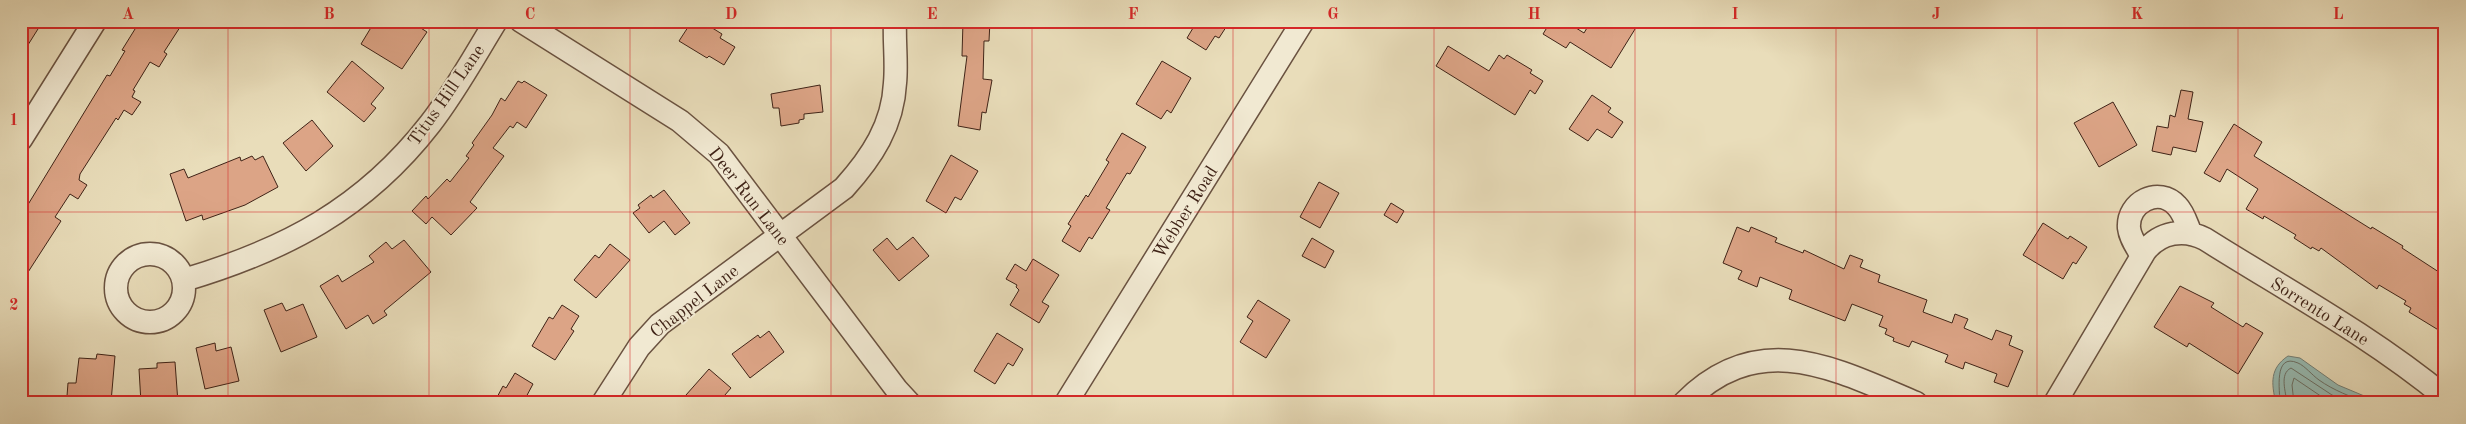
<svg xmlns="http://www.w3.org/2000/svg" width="2466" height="424" viewBox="0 0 2466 424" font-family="'Old Standard TT',serif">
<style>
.water{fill:#97bbb3;stroke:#747e75}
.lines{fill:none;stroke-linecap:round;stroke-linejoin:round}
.shore{stroke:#6b6f65;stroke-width:1}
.building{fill:#dca486;stroke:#3f2317}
.minor-casing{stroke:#6a5240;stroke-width:25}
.minor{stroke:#f1e9d2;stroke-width:22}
.grid{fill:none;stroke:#d62828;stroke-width:1;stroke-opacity:0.55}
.labels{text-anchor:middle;stroke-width:4;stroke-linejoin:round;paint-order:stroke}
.street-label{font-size:18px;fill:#3f2317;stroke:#f1e9d2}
.neatline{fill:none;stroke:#d62828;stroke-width:2}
.grid-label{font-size:16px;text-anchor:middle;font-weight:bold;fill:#d62828}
</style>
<rect width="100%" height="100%" fill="#e9ddba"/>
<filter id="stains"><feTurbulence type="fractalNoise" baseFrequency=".004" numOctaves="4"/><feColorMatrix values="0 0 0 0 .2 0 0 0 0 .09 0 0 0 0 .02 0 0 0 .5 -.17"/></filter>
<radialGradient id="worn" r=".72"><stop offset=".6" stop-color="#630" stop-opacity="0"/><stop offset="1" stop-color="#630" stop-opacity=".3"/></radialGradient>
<path class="water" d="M2288 356 2300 358 2338 385 2381 403H2276C2271 383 2270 368 2288 356Z"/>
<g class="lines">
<path class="shore" d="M2280 403C2280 392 2273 352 2298 363 2305 366 2312 375 2319 380 2333 390 2351 397 2368 403
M2287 403C2286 392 2279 374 2291 368L2332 395 2352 403
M2294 403 2292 385 2294 378 2331 403"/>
</g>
<path class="building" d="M21 21H43L21 56Z
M140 21H184L164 52 167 54 159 67 150 62 133 90 135 91 132 97 141 102 132 115 124 110 118 120 116 118 80 174 79 180 87 185 78 199 70 194 55 217 61 221 21 283V216L107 75 110 76 125 51 122 50Z
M375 21H410L427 32 402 69 361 44Z
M692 21H701L722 34 720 38 735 47 724 65 709 56 707 58 679 41Z
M963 21H990L989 41H984L983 79 992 80 986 113 982 112 980 130 958 126 967 56H962Z
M1194 21H1230L1219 38 1215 36 1206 50 1187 38 1196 23Z
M1551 21H1565L1584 33 1591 21H1640L1611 68 1570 42 1566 48 1543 34Z
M1448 46 1489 71 1499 55 1504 59 1507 55 1532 70 1530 73 1543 81 1535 94 1530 90 1515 115 1436 66Z
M352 61 384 88 371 104 376 108 364 122 327 92Z
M1162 61 1191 78 1171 113 1167 110 1161 119 1136 104Z
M518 81 522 83 524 81 547 95 526 128 517 122 513 128 510 126 493 148 504 156 470 202 477 208 451 235 432 217 426 224 412 211 426 196 428 199 447 179 450 182 469 158 466 156 474 145 472 143 492 115 501 98 505 101Z
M820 85 823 112 804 114V119L799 120V123L781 126 779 108H773L771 94Z
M2181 90 2193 92 2188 119 2203 122 2196 152 2173 147 2171 155 2152 151 2157 126 2168 128 2170 115 2175 117Z
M1592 95 1611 108 1608 112 1623 122 1612 138 1597 129 1588 141 1569 129Z
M2113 102 2137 145 2099 167 2074 123Z
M312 120 333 146 306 171 283 143Z
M2234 124 2262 142 2254 156 2371 229 2372 227 2403 246 2402 248 2445 276V334L2409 312 2411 308 2404 304 2406 301 2379 285 2377 289 2321 248 2319 251 2312 247 2311 249 2294 238 2296 235 2264 216 2263 219 2246 209 2258 189 2227 169 2220 182 2204 173Z
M1122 133 1146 147 1130 174 1127 173 1106 208 1110 210 1092 239 1089 237 1080 252 1062 241 1071 226 1068 224 1086 195 1088 197 1109 162 1106 160Z
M951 155 978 171 961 200 955 197 946 213 926 201Z
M252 156 255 160 263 156 278 187 245 205 203 220 202 215 186 221 170 174 184 169 188 178 240 157 241 161Z
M1319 182 1339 193 1320 228 1300 217Z
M664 190 690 223 675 235 664 221 649 233 633 213 640 208 638 205 651 195 653 198Z
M1391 203 1404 211 1397 223 1384 215Z
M2043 223 2068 239 2070 236 2087 247 2076 264 2073 262 2063 279 2023 255Z
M1737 227 1749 232 1751 227 1777 238 1775 242 1803 253 1804 250 1844 269 1850 255 1863 260 1860 267 1880 275 1878 282 1927 300 1923 312 1952 323 1955 314 1968 319 1964 328 1992 340 1996 330 2012 336 2009 345 2023 351 2008 387 1994 382 1997 374 1965 362 1963 369 1945 362 1948 355 1912 341 1909 347 1893 341 1894 338 1885 334 1887 329 1879 326 1883 316 1852 304 1845 321 1789 299 1792 290 1760 277 1757 287 1738 279 1742 271 1723 263Z
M913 237 929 256 899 281 873 250 887 238 897 250Z
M1312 238 1334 251 1325 268 1302 256Z
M404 240 431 272 384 311 387 315 373 324 368 315 346 329 320 286 338 275 342 282 374 262 369 256 386 242 392 249Z
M610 244 630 260 596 298 574 280 595 255 599 258Z
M1033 259 1059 275 1042 302 1049 306 1039 323 1010 305 1019 290 1016 287 1017 285 1006 279 1015 264 1026 271Z
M2180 286 2214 303 2211 307 2243 327 2246 323 2263 333 2238 374 2189 343 2187 347 2154 327Z
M1258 300 1290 320 1266 358 1240 342 1253 321 1247 317Z
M282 303 286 311 303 304 317 337 281 352 264 310Z
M562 305 579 316 571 329 574 331 555 360 532 346 549 317 553 319Z
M769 331 784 352 750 378 732 354 758 335 760 338Z
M997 333 1023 349 1013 366 1008 363 995 384 974 371Z
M215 343 216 351 231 347 239 381 205 389 196 348Z
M97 354 115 356 111 402 86 403V398L67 396 68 383H76L79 358 96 359Z
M175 362 178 403H141L139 369 157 368V363Z
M709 369 731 388 718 403H694L686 395Z
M515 373 533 384 525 399 530 403H494L503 386 506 388Z"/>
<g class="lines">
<g class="minor-casing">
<path id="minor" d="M521 21 680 121 719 154 897 390 909 403
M21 139 95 21
M116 288a34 34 0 1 1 68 0a34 34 0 1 1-68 0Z
M2142 256C2137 247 2130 238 2129 228 2127 202 2159 186 2177 206 2184 213 2187 225 2191 234
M184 280C285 250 364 209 430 124 455 92 475 55 496 21
M603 403 639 347 660 324 844 188C872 157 893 125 895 83 897 63 894 42 895 21
M1066 403 1303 21
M1684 403C1759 327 1835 369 1916 403
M2055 403 2145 251C2160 232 2184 228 2205 239 2286 290 2371 336 2445 397"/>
</g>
<use href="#minor" class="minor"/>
</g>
<path class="grid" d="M228 21V403M429 21V403M630 21V403M831 21V403M1032 21V403M1233 21V403M1434 21V403M1635 21V403M1836 21V403M2037 21V403M2238 21V403M21 212H2445"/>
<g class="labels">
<g class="street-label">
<text transform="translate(446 95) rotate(-55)" y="6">Titus Hill Lane</text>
<text transform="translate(749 196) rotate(52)" y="6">Deer Run Lane</text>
<text transform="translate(1185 212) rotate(-58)" y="6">Webber Road</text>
<text transform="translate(694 301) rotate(-38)" y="6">Chappel Lane</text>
<text transform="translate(2320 311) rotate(32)" y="6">Sorrento Lane</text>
</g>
</g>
<rect width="2466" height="424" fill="none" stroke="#e9ddba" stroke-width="55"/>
<rect x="28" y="28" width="2410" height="368" class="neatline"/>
<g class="grid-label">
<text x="128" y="19">A</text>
<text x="329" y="19">B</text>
<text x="530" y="19">C</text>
<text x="731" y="19">D</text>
<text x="932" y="19">E</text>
<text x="1133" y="19">F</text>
<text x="1333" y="19">G</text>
<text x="1534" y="19">H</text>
<text x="1735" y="19">I</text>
<text x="1936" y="19">J</text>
<text x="2137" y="19">K</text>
<text x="2338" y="19">L</text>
<text x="14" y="125">1</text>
<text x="14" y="310">2</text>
</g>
<rect width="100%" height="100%" filter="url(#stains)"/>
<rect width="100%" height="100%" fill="url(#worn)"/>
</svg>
